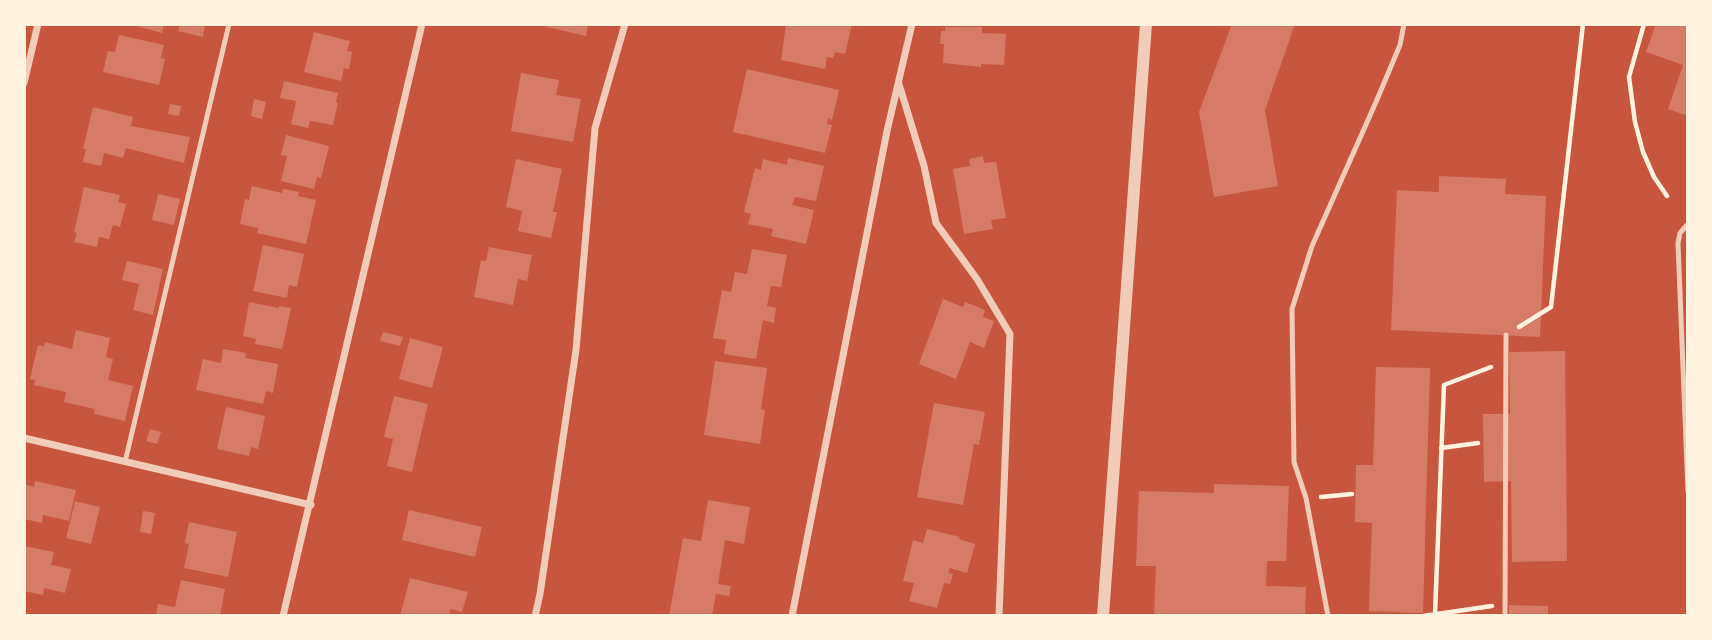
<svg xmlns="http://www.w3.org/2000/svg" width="1712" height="640" viewBox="0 0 1712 640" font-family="'Fira Sans Condensed',sans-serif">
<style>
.building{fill:#d67c66}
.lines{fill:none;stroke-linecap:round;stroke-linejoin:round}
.path{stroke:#fff3e0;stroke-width:4.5}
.service{stroke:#f1ccb7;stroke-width:5}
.minor{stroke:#f1ccb7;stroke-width:7}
.tertiary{stroke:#f1ccb7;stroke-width:12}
</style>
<rect width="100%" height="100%" fill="#c8553d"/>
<path class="building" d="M130 24H164L162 33Z
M180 24H205L203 37 178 31Z
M535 24H588L586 36Z
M786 24H852L845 54 835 52 833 58 827 57 825 69 781 60Z
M1232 24H1295L1265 110 1278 186 1214 197 1199 112Z
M1656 24H1688V116L1668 109 1683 65 1646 52Z
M945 27H982V33L1006 34 1004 65 981 64V67L943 63 944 44H940L941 31H945Z
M314 32 350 41 347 51 352 52 349 69 344 68 341 81 304 72Z
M119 35 164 45 161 58 165 59 159 85 103 72 108 51 115 52Z
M747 69 839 90 832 120 828 118 827 124 832 125 825 153 733 132Z
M521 73 559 80 556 95 581 99 573 142 511 131Z
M284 81 338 93 336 102 338 103 333 125 310 121 308 128 291 124 296 101 280 98Z
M254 99 266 102 262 119 251 116Z
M170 104 181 106 179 116 168 114Z
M93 107 133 117 131 126 190 137 184 163 126 148 123 158 104 153 101 166 83 162 86 149H83Z
M286 135 329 146 321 178 317 177 314 189 281 181 287 156 281 155Z
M983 156 984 163 996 162 1006 218 991 220 993 229 964 234 953 169 970 166 969 159Z
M788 158 824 166 816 201 795 197 792 205 814 210 806 244 771 236 773 229 748 224 751 214 744 212 755 168 761 170 763 159 787 165Z
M516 159 562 169 553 212H557L551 238 518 231 522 211 506 207Z
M1439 176 1506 179 1505 194 1546 196 1540 337 1391 330 1397 190 1439 192Z
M252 186 282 193 283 189 299 192 298 196 316 200 306 244 257 233 258 228 240 224 245 199 249 200Z
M84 187 120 195 118 202 126 204 120 227 113 225 109 239 99 237 97 247 74 242 77 233 74 232Z
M158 194 180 199 174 225 152 220Z
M263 245 304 254 297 287 289 285 287 298 253 291Z
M489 247 532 255 527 281 518 279 513 305 474 297 481 260 486 261Z
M752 249 787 255 781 287 771 286 767 306 776 308 774 323 763 320 756 359 724 354 726 340 713 338 722 290 731 292 735 272 747 274Z
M127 261 163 269 153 315 133 310 139 284 122 280Z
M943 299 963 307 965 302 985 310 983 317 994 321 984 348 970 342 956 379 919 364Z
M249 302 279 308V306L291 308 282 349 255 344 256 339 243 336Z
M76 330 110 338 106 357 113 359 108 380 133 386 125 421 94 414 95 409 64 402 66 392 34 385 35 380 30 379 38 345 44 347 45 342 72 349Z
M383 332 403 337 400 346 380 341Z
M410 338 443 347 432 388 399 379Z
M223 349 246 353 245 358 278 364 273 393 266 391 263 404 196 390 203 359 221 363Z
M1565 351 1567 561 1512 562 1511 481 1484 482 1483 414H1510L1509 352Z
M715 361 767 368 761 409 765 410 760 444 704 435Z
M1376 367 1430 368 1423 613 1369 611 1372 523 1355 522 1356 465H1373Z
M394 396 428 404 412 472 387 466 393 439 384 437Z
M934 403 985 412 979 445 974 444 963 505 917 497Z
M226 407 265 416 258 449 251 447 249 456 217 449Z
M150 429 161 432 157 444 146 441Z
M35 481 76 490 69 521 43 515 42 523 24 519V484L34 487Z
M1214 484 1289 486 1286 561H1267L1266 586 1306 587 1305 616H1154L1156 566H1136L1139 491 1214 493Z
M708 500 750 507 744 544 725 540 718 584 731 586 729 596 716 594 712 616H669L683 538 701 541Z
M75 501 100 507 91 544 66 538Z
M409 510 482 527 475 557 402 540Z
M143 511 155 513 151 534 140 532Z
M189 522 237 532 228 577 184 568 189 544 185 543Z
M927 529 960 537 959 539 975 544 967 573 950 568 948 573 953 574 950 584 944 583 937 608 909 601 914 583 903 581 913 540 923 543Z
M24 546 54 552 51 565 71 569 65 593 44 588 43 595 24 591Z
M410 578 468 592 462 612 450 609 449 616H400Z
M181 580 225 589 220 616H156L158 604 175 607Z
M1509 605 1548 606V616H1509Z"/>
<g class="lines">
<path class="path" d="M1644 24 1629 77 1635 122 1643 152 1654 177 1667 196
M1519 327 1551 307 1583 24
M1441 448 1478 443
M1321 497 1352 494
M1435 614 1444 385 1491 367
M1423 616 1492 606"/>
<path class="service" d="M1688 224 1680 233 1678 243 1688 492
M125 462 229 24
M1328 616 1306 498 1294 462 1292 309 1312 246 1376 102 1400 45 1404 24
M1505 616 1506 335"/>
<path class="minor" d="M24 83 38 24
M899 84 924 166 936 223 977 279 1010 334 999 616
M24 438 311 505
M283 616 422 24
M535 616 540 594 576 350 595 128 625 24
M792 616 887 131 912 24"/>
<path class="tertiary" d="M1103 616 1146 24"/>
</g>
<rect width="1712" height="640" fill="none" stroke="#fff3e0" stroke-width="52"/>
</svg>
